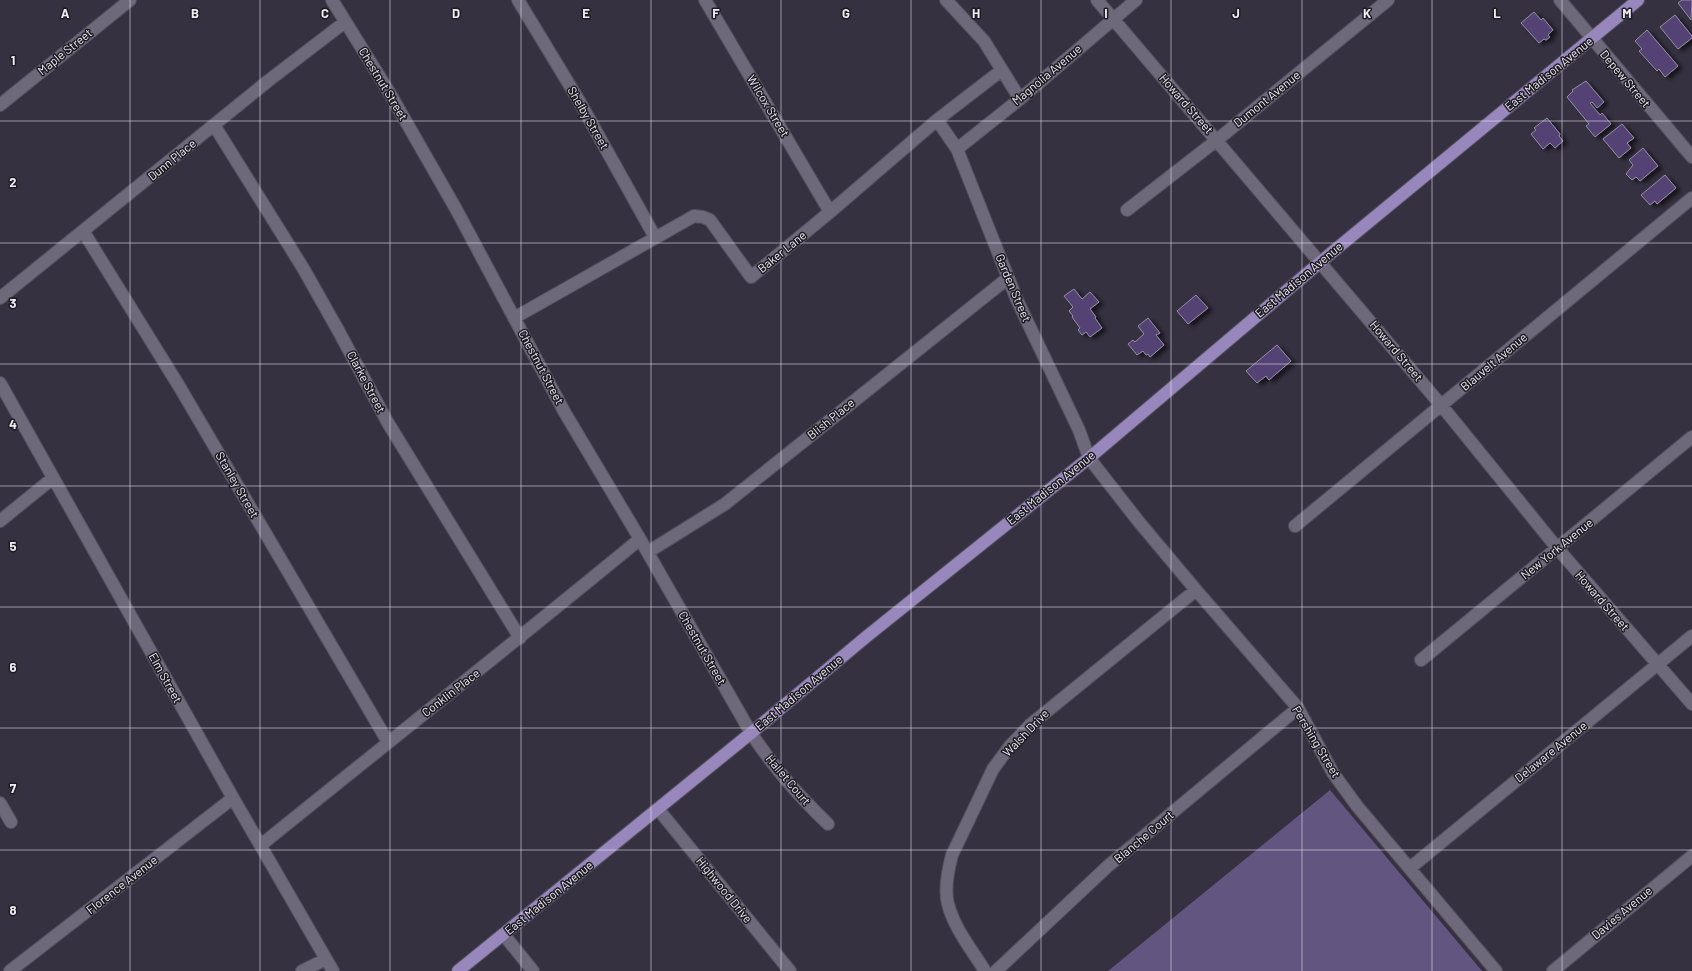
<svg xmlns="http://www.w3.org/2000/svg" width="1692" height="971" viewBox="0 0 1692 971" font-family="Barlow,sans-serif">
<style>
.green{fill:#62557f}
.building{fill:#544375;stroke:#948fa2;filter:url(#shadow)}
.lines{fill:none;stroke-linecap:round;stroke-linejoin:round}
.minor-casing{stroke:#54505d;stroke-width:14}
.major-casing{stroke:#54505d;stroke-width:14}
.minor{stroke:#6d687a;stroke-width:12}
.major{stroke:#9887bd;stroke-width:12}
.grid{fill:none;stroke:#eeebf5;stroke-width:1;stroke-opacity:0.55}
.labels{text-anchor:middle;stroke-width:3;stroke-linejoin:round;paint-order:stroke}
.street-label{font-size:12px;fill:#eeebf5;stroke:#1d1b22}
.grid-label{font-size:13px;text-anchor:middle;font-weight:bold;fill:#eeebf5;stroke:#1d1b22;stroke-width:3;stroke-linejoin:round;paint-order:stroke}
</style>
<defs>
<filter id="shadow"><feDropShadow dx="4.5" dy="2.5" stdDeviation="2" flood-color="#0009"/></filter>
</defs>
<rect width="100%" height="100%" fill="#363141"/>
<path class="green" d="M1330 790 1482 971H1108Z"/>
<path class="building" d="M1682 0H1692L1691 20 1678 3Z
M1534 12 1541 20 1543 18 1553 30 1548 35 1550 37 1546 40 1544 39 1539 43 1521 23Z
M1675 15 1692 36V38L1678 49 1660 27Z
M1647 30 1678 66 1665 77 1659 69 1657 71 1639 51 1642 49 1635 41Z
M1586 81 1604 102 1597 108 1592 102 1590 103 1600 115 1602 113 1611 124 1595 137 1586 126 1589 124 1567 97 1573 91 1572 90Z
M1547 118 1560 134 1559 136 1563 141 1555 148 1550 143 1543 149 1531 134 1536 130 1534 128Z
M1622 124 1634 138 1627 143 1631 148 1619 158 1603 139Z
M1643 148 1658 166 1640 181 1636 177 1632 180 1626 174 1633 165 1629 160Z
M1665 175 1676 188 1657 204 1655 201 1650 205 1641 195Z
M1074 289 1082 299 1090 292 1099 302 1090 309 1096 317 1095 318 1102 328 1090 337 1086 332 1082 335 1078 330 1080 328 1072 317 1073 316 1069 311 1073 307 1064 296Z
M1196 295 1208 308 1188 324 1177 311Z
M1148 318 1160 333 1156 335 1164 345 1150 357 1148 354 1146 355 1143 351 1137 355 1128 344 1133 340 1135 342 1144 334 1138 326Z
M1277 345 1291 361 1269 380 1266 376 1257 383 1246 371Z"/>
<g class="lines">
<g class="minor-casing">
<path id="minor" d="M332 0 389 92 456 209 565 413 640 539 751 733C775 769 797 794 828 824
M518 0 578 99 655 237
M705 0 830 212
M946 0 984 41 1020 99
M1097 0 1441 405 1558 549 1692 704
M1560 0 1692 157
M0 105 130 0
M937 120 957 149 1017 300 1079 430 1089 458 1139 522 1196 590 1298 708 1333 773 1357 806 1496 971
M214 125 303 268 338 330 388 423 520 638
M957 149 1020 99 1136 0
M1127 210 1217 140 1388 0
M83 231 179 386 388 742
M0 298 268 81 345 22
M514 318 694 216 703 217 710 220 751 277 830 212 937 120 1002 70
M0 383 233 798 333 971
M0 521 53 478
M1295 526 1692 198
M648 552 725 504 1008 278
M1421 660 1692 437
M0 803 11 822
M658 809 790 971
M261 845C387 743 515 642 640 539
M1410 868 1692 636
M504 935 533 971
M10 971 233 798
M302 971 326 959
M985 971C972 950 954 928 948 904 944 889 948 870 952 855L993 769 1010 746 1030 725 1196 590
M996 971 1108 866 1298 708
M1553 971 1692 856"/>
</g>
<g class="major-casing">
<path id="major" d="M458 971 751 733 866 637 1089 458 1330 254 1638 0"/>
</g>
<use href="#minor" class="minor"/>
<use href="#major" class="major"/>
</g>
<path class="grid" d="M130 0V971M260 0V971M390 0V971M521 0V971M651 0V971M781 0V971M911 0V971M1041 0V971M1171 0V971M1302 0V971M1432 0V971M1562 0V971M0 121H1692M0 243H1692M0 364H1692M0 486H1692M0 607H1692M0 728H1692M0 850H1692"/>
<g class="labels">
<g class="street-label">
<text transform="translate(65 52) rotate(-39)" y="4">Maple Street</text>
<text transform="translate(1549 74) rotate(-39)" y="4">East Madison Avenue</text>
<text transform="translate(1047 75) rotate(-40)" y="4">Magnolia Avenue</text>
<text transform="translate(1625 79) rotate(50)" y="4">Depew Street</text>
<text transform="translate(383 84) rotate(59)" y="4">Chestnut Street</text>
<text transform="translate(1267 99) rotate(-39)" y="4">Dumont Avenue</text>
<text transform="translate(1186 104) rotate(49)" y="4">Howard Street</text>
<text transform="translate(768 106) rotate(59)" y="4">Wilcox Street</text>
<text transform="translate(588 118) rotate(60)" y="4">Shelby Street</text>
<text transform="translate(172 160) rotate(-39)" y="4">Dunn Place</text>
<text transform="translate(782 252) rotate(-39)" y="4">Baker Lane</text>
<text transform="translate(1299 280) rotate(-40)" y="4">East Madison Avenue</text>
<text transform="translate(1013 288) rotate(67)" y="4">Garden Street</text>
<text transform="translate(1396 351) rotate(50)" y="4">Howard Street</text>
<text transform="translate(1494 362) rotate(-40)" y="4">Blauvelt Avenue</text>
<text transform="translate(541 367) rotate(62)" y="4">Chestnut Street</text>
<text transform="translate(366 382) rotate(62)" y="4">Clarke Street</text>
<text transform="translate(831 419) rotate(-39)" y="4">Blish Place</text>
<text transform="translate(237 485) rotate(60)" y="4">Stanley Street</text>
<text transform="translate(1051 488) rotate(-39)" y="4">East Madison Avenue</text>
<text transform="translate(1557 549) rotate(-39)" y="4">New York Avenue</text>
<text transform="translate(1602 601) rotate(49)" y="4">Howard Street</text>
<text transform="translate(702 648) rotate(60)" y="4">Chestnut Street</text>
<text transform="translate(165 678) rotate(61)" y="4">Elm Street</text>
<text transform="translate(451 693) rotate(-38)" y="4">Conklin Place</text>
<text transform="translate(799 693) rotate(-40)" y="4">East Madison Avenue</text>
<text transform="translate(1026 733) rotate(-46)" y="4">Walsh Drive</text>
<text transform="translate(1316 742) rotate(59)" y="4">Pershing Street</text>
<text transform="translate(1551 752) rotate(-39)" y="4">Delaware Avenue</text>
<text transform="translate(788 780) rotate(50)" y="4">Hallet Court</text>
<text transform="translate(1144 837) rotate(-40)" y="4">Blanche Court</text>
<text transform="translate(122 885) rotate(-38)" y="4">Florence Avenue</text>
<text transform="translate(724 890) rotate(51)" y="4">Highwood Drive</text>
<text transform="translate(549 898) rotate(-39)" y="4">East Madison Avenue</text>
<text transform="translate(1622 913) rotate(-40)" y="4">Davies Avenue</text>
</g>
</g>
<g class="grid-label">
<text x="65" y="18">A</text>
<text x="195" y="18">B</text>
<text x="325" y="18">C</text>
<text x="456" y="18">D</text>
<text x="586" y="18">E</text>
<text x="716" y="18">F</text>
<text x="846" y="18">G</text>
<text x="976" y="18">H</text>
<text x="1106" y="18">I</text>
<text x="1236" y="18">J</text>
<text x="1367" y="18">K</text>
<text x="1497" y="18">L</text>
<text x="1627" y="18">M</text>
<text x="13" y="65">1</text>
<text x="13" y="187">2</text>
<text x="13" y="308">3</text>
<text x="13" y="429">4</text>
<text x="13" y="551">5</text>
<text x="13" y="672">6</text>
<text x="13" y="793">7</text>
<text x="13" y="915">8</text>
</g>
</svg>
